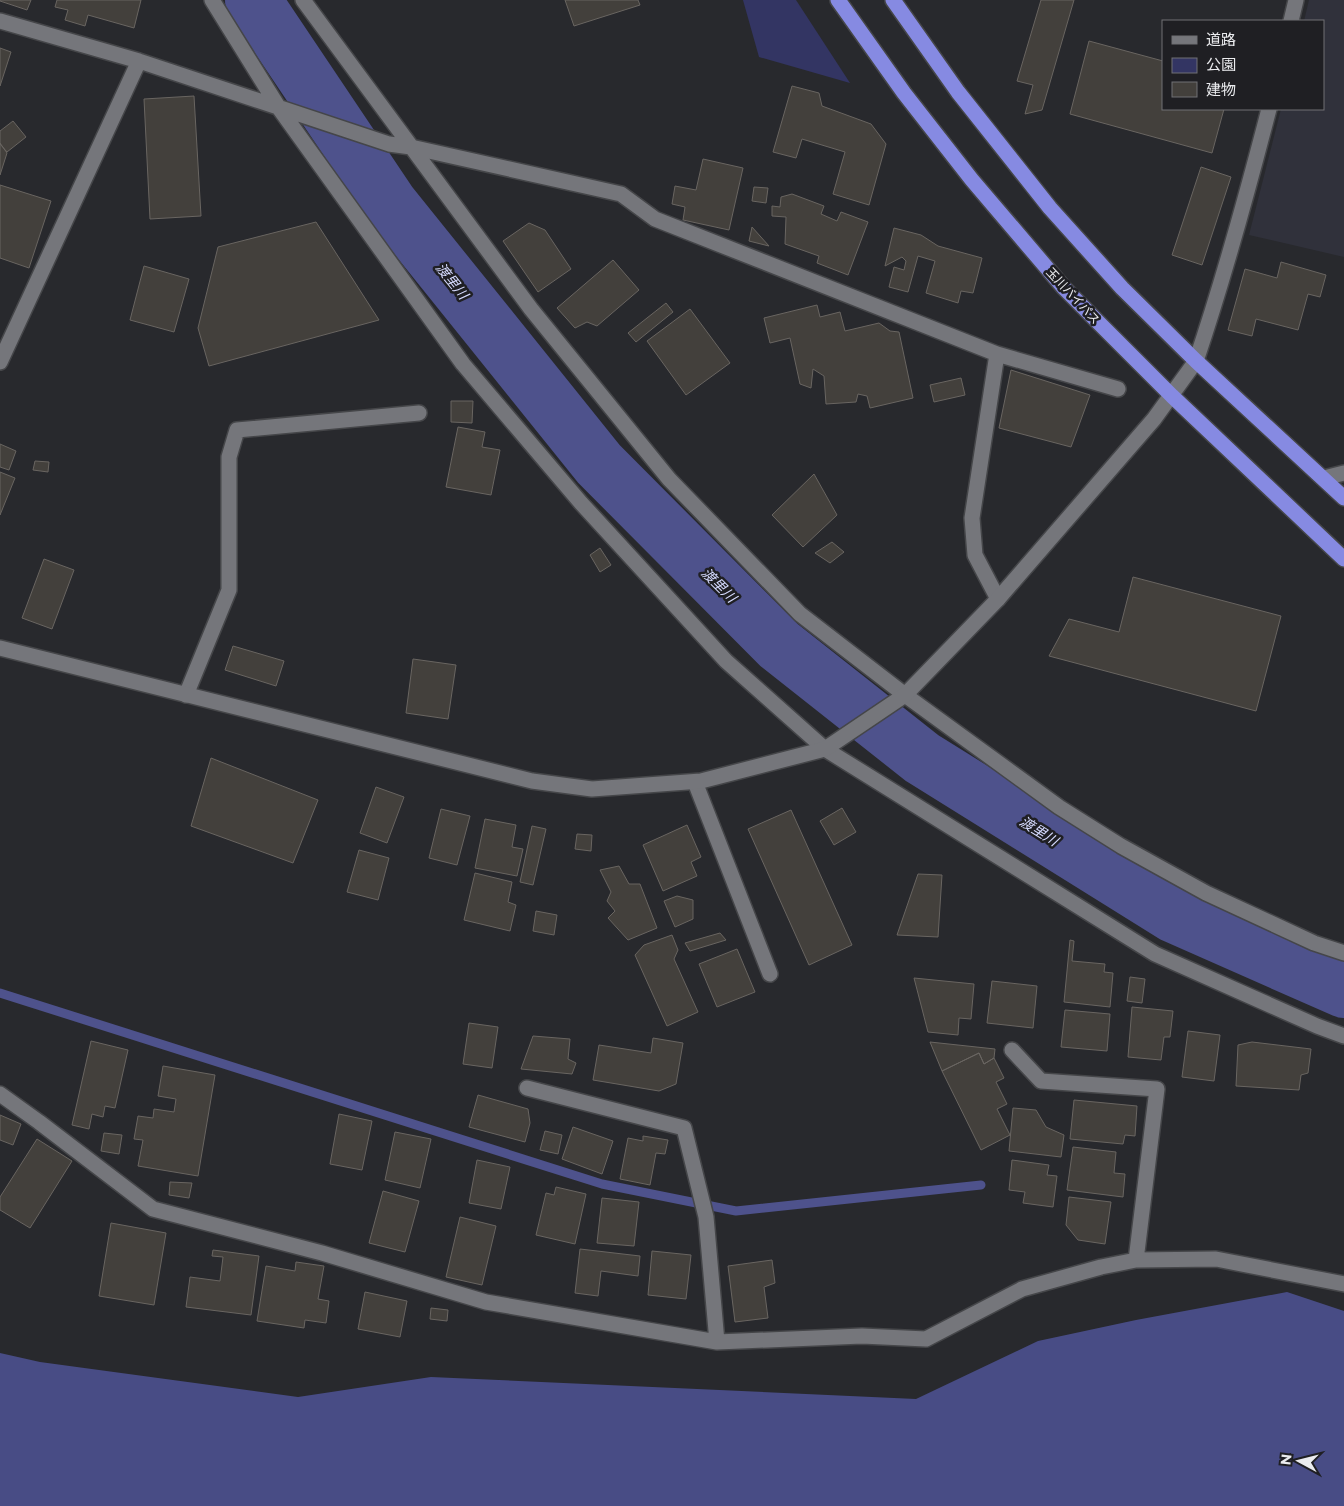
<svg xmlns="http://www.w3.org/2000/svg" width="1344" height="1506" viewBox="0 0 1344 1506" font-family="Montserrat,'Noto Sans JP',sans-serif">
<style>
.built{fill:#30313b}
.green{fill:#333563}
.forest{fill:#484c85}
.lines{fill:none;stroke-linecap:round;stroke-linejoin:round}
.stream{stroke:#4e528c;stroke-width:9}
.river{stroke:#4e528c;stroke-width:56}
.building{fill:#43403c;stroke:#696561}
.minor-casing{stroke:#454649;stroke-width:18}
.tertiary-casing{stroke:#454649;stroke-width:18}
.trunk-casing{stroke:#454649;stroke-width:18}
.minor{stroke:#75767b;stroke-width:15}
.tertiary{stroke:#75767b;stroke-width:15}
.trunk{stroke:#868ae2;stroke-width:15}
.labels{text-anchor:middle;stroke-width:5;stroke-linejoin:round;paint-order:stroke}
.street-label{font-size:12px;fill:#ebecef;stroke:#1f1f23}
.water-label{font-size:14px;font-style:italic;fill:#d6dbff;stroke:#1f1f23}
</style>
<rect width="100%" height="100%" fill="#28292d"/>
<path class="built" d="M1309 0H1344V257L1249 235 1281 109H1323V21H1304Z"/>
<path class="green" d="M743 0H796L850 83 759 57Z"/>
<path class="forest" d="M1287 1292 1344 1311V1506H0V1353L40 1362 298 1397 431 1377 916 1399 1038 1341 1136 1320Z"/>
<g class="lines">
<path class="stream" d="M0 993 602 1184 736 1211 981 1185"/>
<path class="river" d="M253 0 390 204 599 464 779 645 922 758 1174 915 1344 990"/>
</g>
<path class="building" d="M0 0H31L27 10 0 1Z
M57 0H141L134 28 88 15 85 26 65 20 68 10 55 7Z
M565 0H638L640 5 574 26Z
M1041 0H1074L1042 110 1025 114 1033 85 1017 81Z
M1089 41 1163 61V109H1224L1212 153 1070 114Z
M0 48 11 52 0 86Z
M792 86 819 93 822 106 871 124 886 144 869 205 833 194 845 152 802 139 796 158 773 152Z
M194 96 201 216 150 219 144 99Z
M13 121 26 137 7 152 0 144V131Z
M0 143 7 153 0 175Z
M703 159 743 168 729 230 683 220 685 207 672 204 675 186 696 190Z
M1201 167 1231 177 1202 265 1172 255Z
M0 185 51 201 29 268 0 258Z
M754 187 768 188 766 203 752 201Z
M792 194 824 206 821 214 837 221 841 212 868 222 848 275 817 263 819 256 785 244 786 217 772 216V206L780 207 781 197Z
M316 222 379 320 209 366 198 328 218 247Z
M529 223 545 230 571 269 538 292 503 241Z
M752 227 769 246 749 241Z
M894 228 921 235 938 246 982 258 973 293 961 291 958 303 926 293 935 261 918 256 908 292 889 287 894 267 904 270 906 261 902 257 885 266Z
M613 260 639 290 597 326 587 322 575 328 557 308Z
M1281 262 1326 275 1320 297 1308 294 1298 330 1256 319 1252 336 1228 330 1245 269 1277 278Z
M144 266 189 279 174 332 130 320Z
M666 303 673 312 636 342 628 333Z
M817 305 820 317 840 312 845 331 879 323 890 331 899 332 913 398 870 408 867 396 858 394 856 402 826 404 824 376 813 369 811 388 800 384 790 338 770 343 764 318Z
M690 309 730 363 686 395 647 341Z
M1011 370 1090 395 1071 447 999 428Z
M961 378 965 395 934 402 930 385Z
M451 401H473L472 423 451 422Z
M458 427 485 432 482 447 500 450 491 495 446 487Z
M0 444 16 451 9 470 0 467Z
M35 461 49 462 48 472 33 470Z
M0 472 15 478 0 515Z
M814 474 837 515 803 547 772 515Z
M832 542 844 552 830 563 815 553Z
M600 548 611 565 600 572 590 555Z
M44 559 74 570 52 629 22 618Z
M1133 577 1281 616 1256 711 1049 656 1069 619 1119 632Z
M233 646 284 661 276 686 225 670Z
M413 659 456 665 448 719 406 713Z
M211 758 318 800 293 863 191 826Z
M376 787 404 797 387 843 360 833Z
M842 808 856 832 834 845 820 821Z
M441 809 470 816 457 865 429 858Z
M791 810 852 945 809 965 748 829Z
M485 819 516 825 512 847 523 849 517 876 475 868Z
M687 825 701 857 691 862 697 876 663 891 643 845Z
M532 826 546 829 533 885 520 882Z
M577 834 592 835 591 851 575 849Z
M359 850 389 858 378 900 347 892Z
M619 866 629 884H640L657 928 628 940 608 918 615 911 607 901 611 892 600 870Z
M475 873 512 882 508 902 516 905 510 931 464 920Z
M918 874 942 875 938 937 897 935Z
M677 896 693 900V919L675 927 664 901Z
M536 911 557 915 554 935 533 931Z
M720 933 726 940 690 951 685 943Z
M672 935 678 950 674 959 698 1012 667 1026 635 955 644 945Z
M1070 940 1074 941 1072 961 1105 964 1104 972 1113 973 1110 1007 1064 1002Z
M737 949 755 992 717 1007 699 964Z
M1130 977 1145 979 1142 1003 1127 1001Z
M914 978 974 984 971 1019 959 1018 958 1035 928 1032Z
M992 981 1037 986 1033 1028 987 1023Z
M1132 1007 1173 1011 1170 1037H1164L1161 1060 1128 1057Z
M1065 1010 1110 1014 1107 1051 1061 1047Z
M469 1023 498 1027 492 1068 463 1064Z
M1188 1031 1220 1035 1214 1081 1182 1077Z
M533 1036 570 1039 568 1059 576 1063 572 1074 521 1069Z
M653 1038 683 1043 676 1084 659 1091 593 1080 599 1045 651 1053Z
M91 1041 128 1050 115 1108 105 1106 103 1117 92 1114 89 1129 72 1125Z
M930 1042 995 1049 994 1058 984 1064 979 1053 942 1071Z
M1252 1042 1311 1049 1308 1073 1301 1075 1299 1090 1236 1086 1238 1045Z
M979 1053 984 1064 994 1058 1004 1078 996 1082 1007 1104 997 1109 1010 1135 981 1150 942 1071Z
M163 1066 215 1075 198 1176 138 1166 143 1140 134 1139 138 1116 153 1118 154 1109 174 1112 176 1099 158 1096Z
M478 1095 528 1109 530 1123 525 1142 469 1127Z
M1074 1100 1137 1106 1135 1136 1125 1135 1123 1144 1070 1139Z
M1013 1108 1036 1110 1046 1127 1064 1135 1061 1157 1009 1151Z
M339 1114 372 1121 362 1170 330 1164Z
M0 1115 21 1124 13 1145 0 1140Z
M573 1127 613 1141 602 1174 562 1159Z
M545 1131 562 1135 558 1154 540 1150Z
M395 1132 431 1139 420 1188 385 1180Z
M104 1133 122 1135 119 1154 101 1151Z
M643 1136 668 1140 665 1154 656 1153 650 1185 620 1179 628 1138 643 1141Z
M37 1139 72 1161 30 1228 0 1210V1197Z
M1073 1147 1116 1152 1114 1173 1125 1174 1123 1197 1067 1190Z
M477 1160 510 1167 501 1209 469 1203Z
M1012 1160 1049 1165 1047 1175 1057 1176 1053 1207 1023 1203 1025 1192 1009 1190Z
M170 1182 192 1183 189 1198 169 1195Z
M556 1187 586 1194 575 1244 536 1235 546 1193 554 1195Z
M383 1191 419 1201 405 1252 369 1243Z
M1069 1197 1111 1202 1105 1244 1078 1240 1066 1225Z
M602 1198 639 1202 634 1246 597 1243Z
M460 1217 496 1226 482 1285 446 1277Z
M111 1223 166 1233 154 1305 99 1296Z
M580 1249 640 1256 638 1276 601 1271 598 1296 575 1293Z
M213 1250 259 1256 251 1315 186 1307 190 1277 220 1281 223 1257 212 1256Z
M652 1251 691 1255 686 1299 648 1295Z
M772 1260 775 1283 764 1287 768 1318 735 1322 728 1266Z
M296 1262 324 1266 318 1299 329 1301 326 1323 305 1320 304 1328 257 1321 266 1266 295 1271Z
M365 1292 407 1301 400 1337 358 1329Z
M431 1308 448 1310 447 1321 430 1319Z"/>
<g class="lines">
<g class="minor-casing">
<path id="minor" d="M212 0 279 108 463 364 581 503 726 661 825 749 1155 954 1317 1026 1344 1036
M303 0 531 309 669 479 800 614 905 695 1059 807 1121 846 1206 893 1314 943 1344 953
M0 21 139 61 389 144 411 147 621 194 655 219 997 354 972 518 975 555 998 599
M1291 21 1296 0
M997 354 1118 389
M1196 361C1224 278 1247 194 1269 109
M0 362 139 61
M1324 478 1344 473
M186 695 229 590V457L237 430 419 413
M695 782 770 974
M1012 1050 1041 1081 1157 1089 1136 1260
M527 1088 684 1128 706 1217 717 1342
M0 1094 39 1122 153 1209 322 1253 486 1302 717 1342 862 1336 926 1339 1022 1289 1101 1267 1136 1260 1216 1259 1344 1284"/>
</g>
<g class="tertiary-casing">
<path id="tertiary" d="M0 648 532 781 592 789 701 781 825 749 905 695 998 599 1154 419 1196 361"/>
</g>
<g class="trunk-casing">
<path id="trunk" d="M838 0 904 93 972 180 1064 288 1172 396 1344 559
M893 0 958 92 1050 208 1122 288 1196 361 1344 498"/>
</g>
<use href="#minor" class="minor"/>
<use href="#tertiary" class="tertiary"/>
<use href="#trunk" class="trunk"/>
</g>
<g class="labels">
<g class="street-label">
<text transform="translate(1073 296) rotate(47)" y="4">玉川バイパス</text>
</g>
<g class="water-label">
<text transform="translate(452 281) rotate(51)" y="5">渡里川</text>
<text transform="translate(719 585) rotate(45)" y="5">渡里川</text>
<text transform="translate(1039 831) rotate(32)" y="5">渡里川</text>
</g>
</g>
<rect x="1162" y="20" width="162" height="90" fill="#1f1f23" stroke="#717175"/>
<rect x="1172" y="36" width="25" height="8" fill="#75767b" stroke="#717175"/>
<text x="1206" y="45" font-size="15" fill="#ebecef">道路</text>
<rect x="1172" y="58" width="25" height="15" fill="#333563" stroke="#717175"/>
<text x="1206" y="70" font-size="15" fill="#ebecef">公園</text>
<rect x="1172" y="82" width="25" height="15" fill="#43403c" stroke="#717175"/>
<text x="1206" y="95" font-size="15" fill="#ebecef">建物</text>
<g transform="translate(1299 1461) rotate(277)" stroke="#1f1f23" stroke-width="4" paint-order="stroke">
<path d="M0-4L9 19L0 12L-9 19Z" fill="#ebecef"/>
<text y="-8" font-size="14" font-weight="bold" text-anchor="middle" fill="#ebecef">N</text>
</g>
</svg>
